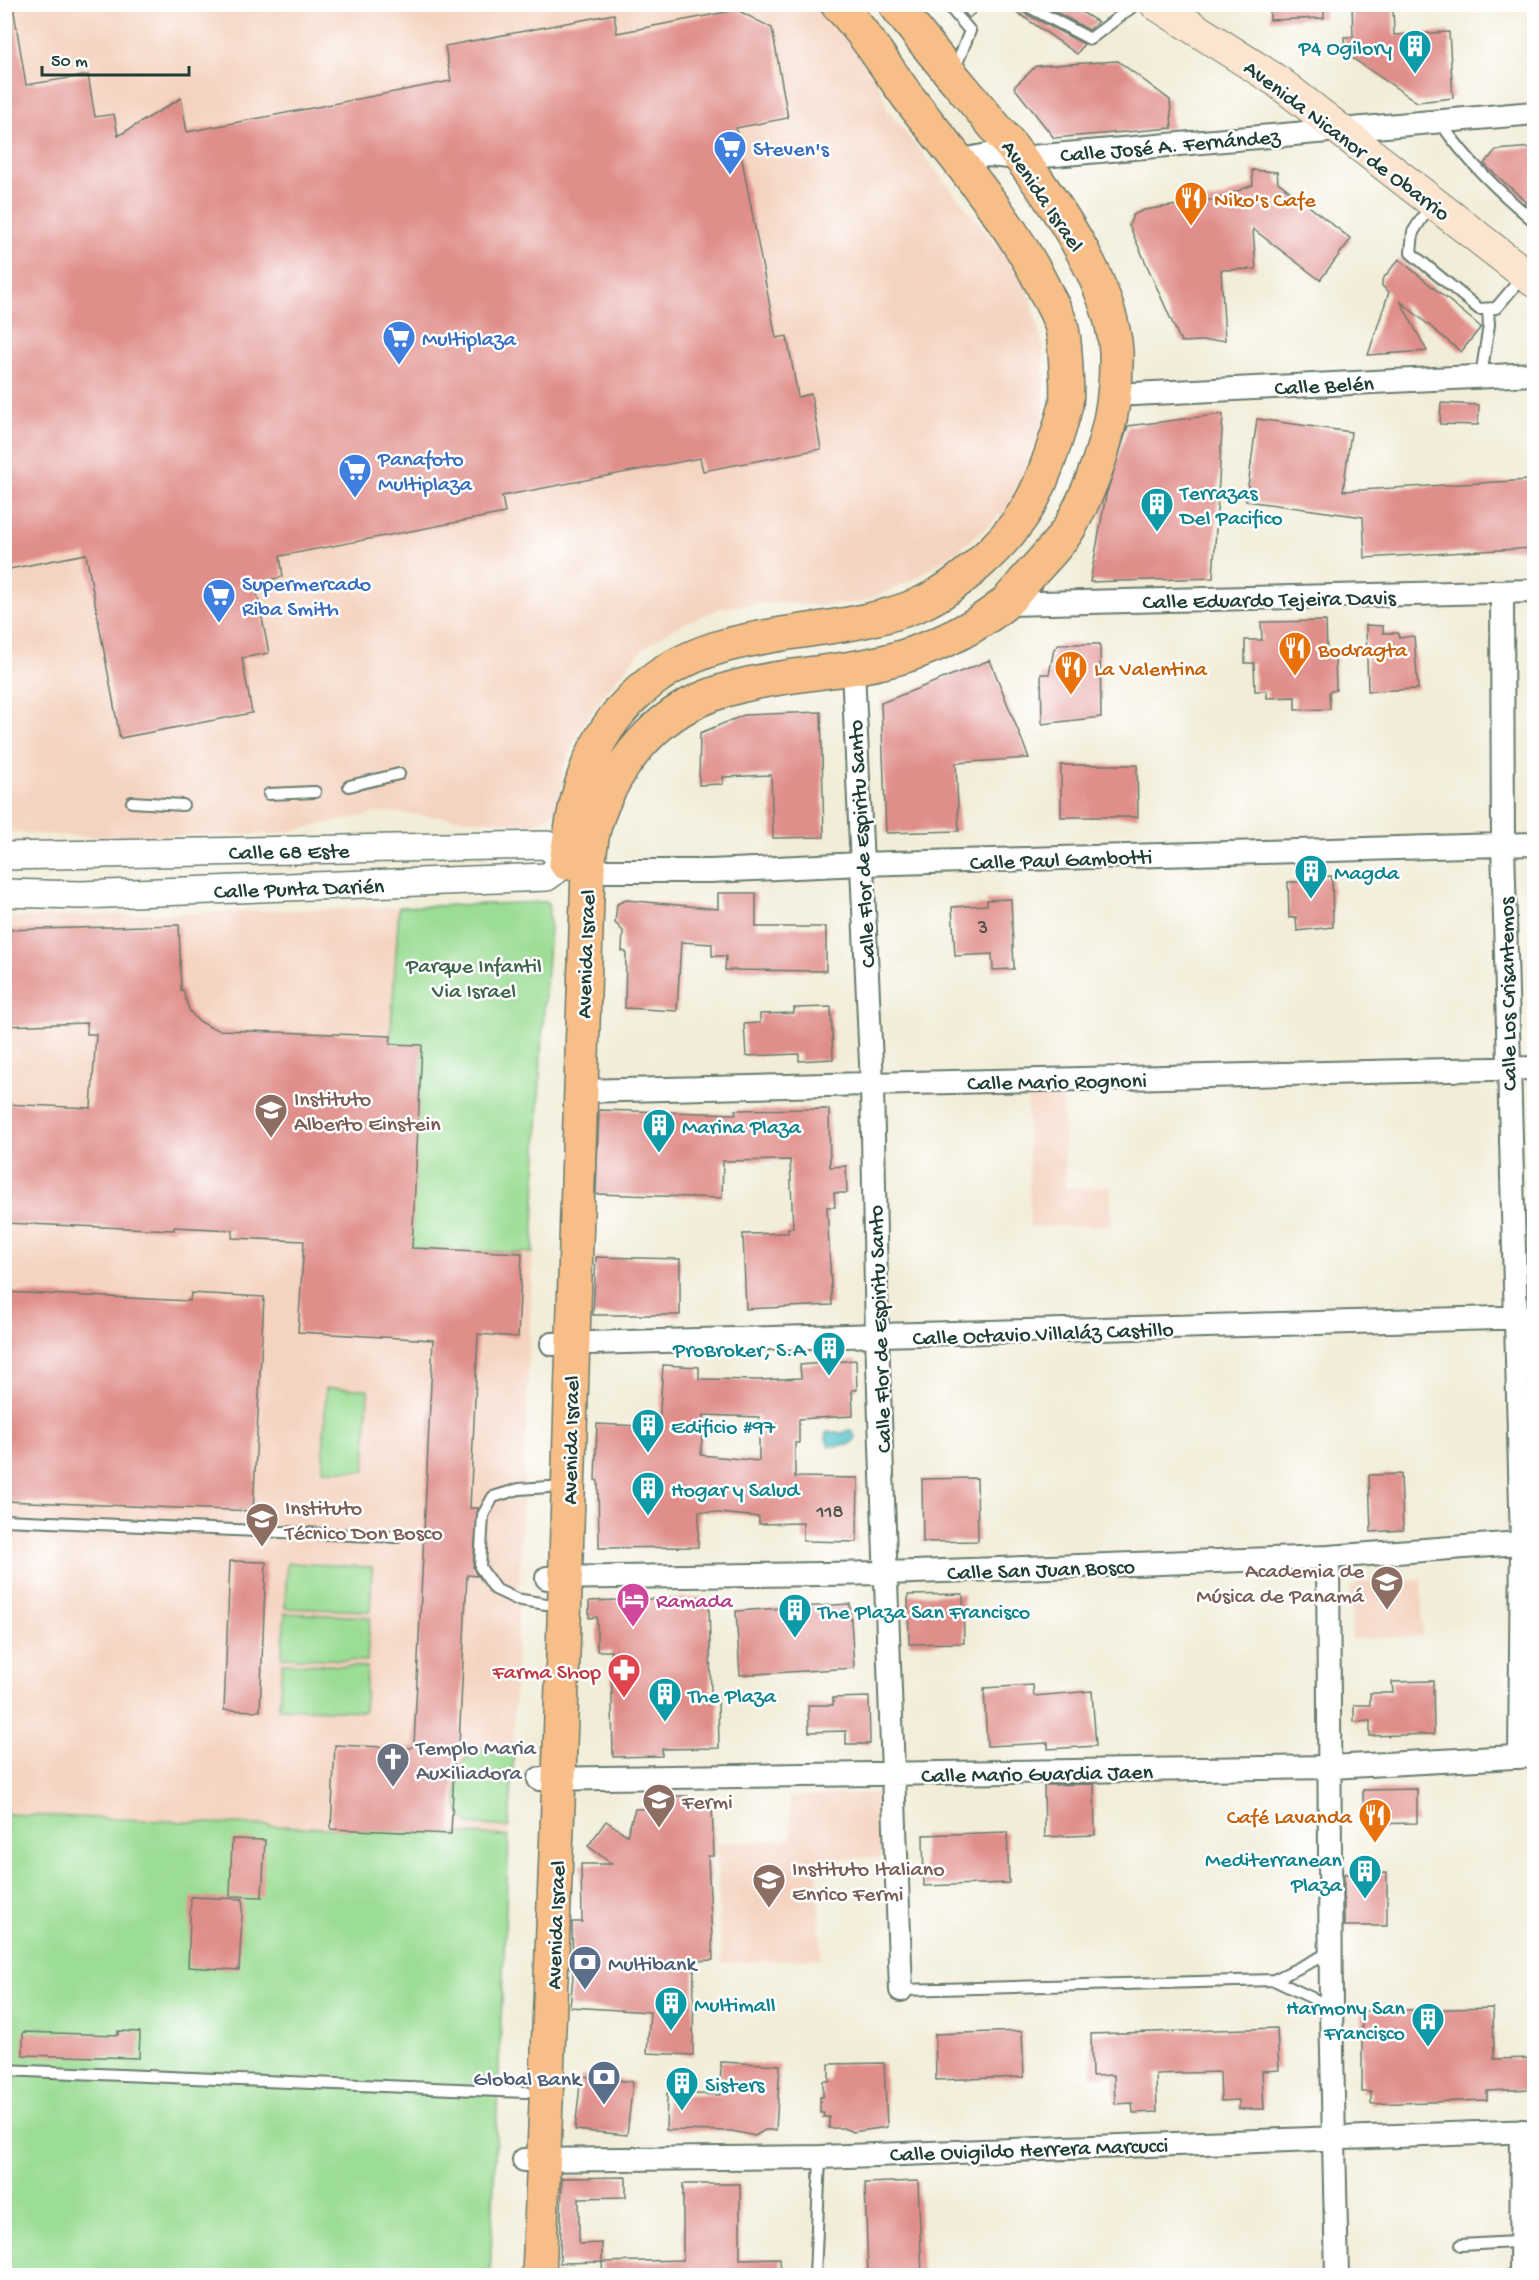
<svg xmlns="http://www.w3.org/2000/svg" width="1539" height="2280" viewBox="0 0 1539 2280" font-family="'Gochi Hand',sans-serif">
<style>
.built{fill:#f4d3c0}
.green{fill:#9bdd94;stroke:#5d8d64;stroke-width:1.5}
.water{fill:#55c3cc;stroke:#3a8080;stroke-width:1.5}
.building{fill:#e08e8a;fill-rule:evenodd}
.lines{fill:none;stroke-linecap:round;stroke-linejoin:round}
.service-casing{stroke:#697b6d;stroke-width:14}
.minor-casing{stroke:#697b6d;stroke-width:26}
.tertiary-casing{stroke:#697b6d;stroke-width:30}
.secondary-casing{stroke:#697b6d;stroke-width:34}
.primary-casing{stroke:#697b6d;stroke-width:36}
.service{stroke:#fff;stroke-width:10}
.minor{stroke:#fff;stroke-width:22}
.tertiary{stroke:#fff;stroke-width:27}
.secondary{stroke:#fce5cf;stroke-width:32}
.primary{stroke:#f7be88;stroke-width:33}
.labels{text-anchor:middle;stroke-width:5;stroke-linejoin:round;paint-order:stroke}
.number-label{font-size:20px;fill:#4f514a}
.culture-label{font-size:22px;fill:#0d838f;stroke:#fff;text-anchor:start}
.street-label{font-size:22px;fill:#1f3d34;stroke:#fff}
.shop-label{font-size:22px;fill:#366cbe;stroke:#fff;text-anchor:start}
.food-label{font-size:22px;fill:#c56008;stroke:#fff;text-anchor:start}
.park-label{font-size:22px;fill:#3e654c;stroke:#fff}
.education-label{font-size:22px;fill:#785e54;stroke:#fff;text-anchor:start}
.hotel-label{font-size:22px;fill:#b23c85;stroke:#fff;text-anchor:start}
.health-label{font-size:22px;fill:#be3a42;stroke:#fff;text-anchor:end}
.worship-label{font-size:22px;fill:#5b616d;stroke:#fff;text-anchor:start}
.service-label{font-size:22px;fill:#4e5e75;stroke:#fff;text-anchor:start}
</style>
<rect width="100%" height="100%" fill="#fff"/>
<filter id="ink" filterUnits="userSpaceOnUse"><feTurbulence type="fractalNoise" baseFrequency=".0167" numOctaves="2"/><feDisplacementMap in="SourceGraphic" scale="12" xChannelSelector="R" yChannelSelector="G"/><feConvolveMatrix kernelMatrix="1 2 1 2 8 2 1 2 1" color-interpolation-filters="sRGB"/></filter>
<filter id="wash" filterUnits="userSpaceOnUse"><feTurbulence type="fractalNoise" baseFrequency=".008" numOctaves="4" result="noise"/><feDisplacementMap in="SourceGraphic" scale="24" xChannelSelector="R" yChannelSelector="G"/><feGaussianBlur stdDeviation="1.35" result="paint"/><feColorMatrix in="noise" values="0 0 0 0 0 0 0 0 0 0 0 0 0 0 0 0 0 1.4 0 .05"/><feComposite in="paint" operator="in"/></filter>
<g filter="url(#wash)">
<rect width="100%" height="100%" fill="#f2edd8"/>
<path class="built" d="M4 5H837L865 40 887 110 1027 283 1043 347 1044 416 1031 464 1006 511 956 552 913 580 859 603 816 606 776 602 722 608 673 628 644 648 608 689 580 729 563 768 561 809 532 825 384 812 275 834 89 837 5 832Z
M399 907 390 1044 541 1051 509 1836 5 1814V918Z
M1063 1096 1065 1188 1111 1187 1112 1225 1030 1227 1027 1097Z
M1421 1580 1423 1636 1352 1639 1350 1587H1356V1582Z
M879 1793 882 1857 817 1860 821 1958 722 1963 716 1843 791 1839 789 1797Z"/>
<path class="green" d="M548 902 550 927 541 1051 533 1253 412 1248 390 1044 399 907Z
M326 1388 368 1389 365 1471 323 1470Z
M287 1563 372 1567 370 1611 285 1608Z
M285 1613 370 1617 367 1661 282 1657Z
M282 1663 367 1667 364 1711 279 1708Z
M481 1749 514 1750 509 1827 469 1824 457 1809C458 1780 451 1762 481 1749Z
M5 1814 509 1836 490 2275 5 2276Z"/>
<path class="water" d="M848 1430 852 1431 856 1438 849 1445 829 1446 826 1439 827 1432 843 1433Z"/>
<g id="blocks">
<path class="building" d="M957 4H986L969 18Z
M1005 4H1017L1020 11 1084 44 1077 54Z
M1041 4H1069L1098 22 1089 30Z
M1270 4H1324V18L1270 20Z
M1352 4H1393L1394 35 1449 32 1453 98 1417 102 1345 53 1344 37H1353Z
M4 6H13L26 85 88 75 95 117 114 114 118 136 181 98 187 132 451 81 445 46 614 14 617 33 737 10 772 28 788 118 736 128 776 338 787 336 798 397 811 394 821 449 703 471 700 458 502 496 505 513 280 556 283 577 255 583 269 653 242 658 252 713 120 738 86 554 4 570Z
M1118 61 1170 100 1172 128 1054 138 1014 87 1036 66Z
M1534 147V209L1484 164 1496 150Z
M1252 170 1277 172 1278 182 1351 239 1320 280 1253 229 1256 269 1221 270 1225 340 1181 342 1129 225 1133 215 1144 210 1217 199 1253 185Z
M1399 259 1481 327 1461 352 1400 301 1427 351 1368 355 1389 292 1382 286V280Z
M1441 403 1479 405 1478 425 1440 424Z
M1223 414 1213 578 1090 582 1106 495 1128 426Z
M1257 419 1351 432 1343 491 1530 480 1534 548 1365 558 1363 517 1246 501Z
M1326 621 1327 658 1335 657 1336 690 1329 692 1330 709 1295 710V697L1267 698V691H1255L1254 663H1245V640H1262L1261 622Z
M1366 625 1383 626V633H1398L1399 638 1414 636 1418 689 1368 691Z
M1060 644H1100L1101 717 1042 724 1041 674H1049L1054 649Z
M990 660 1029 758 956 763 959 831 886 833 881 703Z
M821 712 824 837 773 838 771 775 723 777V784L699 785 700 733 744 715Z
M1061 765H1137L1138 817H1061Z
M1332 876 1333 927 1297 931 1296 917 1289 918 1288 882H1303V877Z
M718 893H756V927H826V971L725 970 726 956H712V944L681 942 677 1011 625 1008 626 952 622 951 623 931 615 923 617 904 626 900 718 909Z
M1011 899 1014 969 993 970 992 954 955 956 952 907 987 905V900Z
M179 925 181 990H183L189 1010 197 1020 210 1027 219 1030 391 1036 390 1044 422 1045 412 1248 522 1253 518 1337 478 1334 470 1508H478L473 1567 477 1576 467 1575 459 1747H455L451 1834 331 1829 335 1745 410 1748 414 1745 433 1340 298 1332 304 1241 232 1238 233 1230 174 1227V1230L4 1223V1104L91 1108 96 1034H87V1023L4 1026V930Z
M831 1007 833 1059 799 1061V1054L746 1056 744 1024 760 1023V1014L794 1013V1008Z
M829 1109 830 1167 846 1166 847 1193H834L835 1207H827L832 1305 746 1309 743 1234 788 1233V1228H793L790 1160 723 1161 722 1198 596 1194 599 1110 736 1114 735 1110Z
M596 1257 680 1259V1315H593Z
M4 1292 190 1301 191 1293 264 1297 253 1511 4 1501Z
M856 1360 857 1390H852L853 1416 799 1419V1443H795V1477L858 1478 857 1542 803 1541V1523L759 1524V1517L699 1511 698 1547 599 1548 598 1481 595 1480 597 1424 659 1427 663 1365 699 1367V1379L759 1380 801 1378 800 1365ZM703 1415 759 1417V1461L701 1455Z
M1401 1474 1403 1530 1371 1532 1369 1475Z
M977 1478 978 1541 923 1542 922 1479Z
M230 1561 266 1562 260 1711 224 1710Z
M963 1594 964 1643 909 1644 908 1595Z
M709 1597 711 1698H718L719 1748 662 1749V1756L613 1757 611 1651H597V1617L589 1618V1601Z
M850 1604 854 1668 740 1675 736 1611Z
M1433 1681 1434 1734 1370 1736V1721L1354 1722V1705H1370V1693H1393L1392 1682Z
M1033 1685 1034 1696 1092 1691 1096 1746 1048 1749V1743L987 1746 984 1688Z
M869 1697 870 1744H846V1731L809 1732 808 1705H833V1698Z
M1094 1784 1095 1835 1045 1837 1044 1785Z
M1417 1789V1823L1364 1824 1363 1790Z
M669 1796H688L689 1808 712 1807 714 1856H708L713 1960 694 1961 693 2055 647 2053 650 2012 570 2007 573 1976 572 1922H582L581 1864H612L588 1846 606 1821 627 1835 635 1809 670 1808Z
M1007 1832 1009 1883 924 1886 923 1835Z
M232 1839 265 1840 262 1897 230 1896Z
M1387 1873V1926H1344V1874Z
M191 1897 243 1899 239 1970 188 1967Z
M1493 2008 1494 2059 1531 2058 1532 2089 1487 2091V2100L1371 2104V2092H1362V2011Z
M1277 2028 1279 2070 1262 2071 1264 2109H1239V2100L1221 2101 1220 2072 1184 2073 1156 2074 1157 2112 1133 2113 1132 2103 1115 2104 1114 2075 1092 2076 1091 2034Z
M118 2031 140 2032 139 2058 23 2055V2032L118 2035Z
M1022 2031 1024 2077 936 2080 935 2034Z
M721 2062 780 2065 776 2130H765L755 2136 732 2131 666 2130 667 2093 720 2095Z
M884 2063 887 2127 853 2132 843 2128H829V2117H823L824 2113H820V2097H823V2081H829V2064Z
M581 2076 633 2082 627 2135 575 2130Z
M626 2177V2197L579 2198V2244L602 2243V2262L560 2263 562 2178Z
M918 2181 922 2276H868L865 2183Z
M683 2184H740V2259L780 2258 781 2276H603L602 2262 683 2260Z"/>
</g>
</g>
<g filter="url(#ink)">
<use href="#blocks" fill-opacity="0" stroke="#697b6d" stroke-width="1.5"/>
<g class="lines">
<g class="service-casing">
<path id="service" d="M947 4 970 31 954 71
M1024 4 1090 39 1136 4
M1440 122C1467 161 1498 191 1534 221
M1431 204 1413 232 1411 253 1479 309 1496 308 1524 275
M1481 376 1489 325 1488 310
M349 786 399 774
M269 794 315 792
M132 802 183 805
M4 1520 397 1537
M546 1604 516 1599 495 1589 480 1567 483 1515 493 1497 519 1489 549 1487
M1274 1980 1331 1952
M901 1990 1274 1980 1331 2007
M4 2070 526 2092
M1461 2245 1534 2241
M543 2271 582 2276
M815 2276 820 2157"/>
</g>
<g class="minor-casing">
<path id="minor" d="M957 161 988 155 1020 158 1534 113
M1114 395 1534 374
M1502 592 1503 845 1522 1543 1520 1757
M1004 604 1534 591
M853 669 872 1085 877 1337 901 1990
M588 868 606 871H710L861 864 1534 844
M580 1091 1534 1068
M552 1344 1534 1317
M1328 1557 1331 2007 1337 2276
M547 1578 887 1573 1328 1557 1534 1542
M539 1779 1331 1767 1533 1756
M524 2160 820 2157 1534 2131
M1521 2276 1522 2131"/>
</g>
<g class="tertiary-casing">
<path id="tertiary" d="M4 856 547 845 566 863
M4 893 81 895 547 877 566 863 586 867"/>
</g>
<g class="secondary-casing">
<path id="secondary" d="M1156 4 1277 81 1534 281"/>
</g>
<g class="primary-casing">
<path id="primary" d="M566 863C576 789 590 728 652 681 729 621 834 641 920 604 957 588 1007 542 1028 507 1042 485 1060 430 1066 404 1068 392 1065 336 1061 325 1058 315 1053 306 1048 297 1014 223 957 161 908 97 887 69 862 28 837 4
M539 2276 559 1779 588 868C590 854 591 838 595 825 611 773 648 723 699 700 764 671 838 677 905 656 939 645 976 627 1004 604 1013 596 1021 585 1029 576 1043 560 1062 542 1072 523 1100 471 1118 411 1116 351 1114 322 1101 288 1088 262 1039 165 959 91 895 4"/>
</g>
<use href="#service" class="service"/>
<use href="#minor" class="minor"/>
<use href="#tertiary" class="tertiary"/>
<use href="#secondary" class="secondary"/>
<use href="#primary" class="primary"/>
</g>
</g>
<defs>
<g id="building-pin" transform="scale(1.725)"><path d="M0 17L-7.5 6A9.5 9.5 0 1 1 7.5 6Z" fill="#0f9aa8" stroke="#fff"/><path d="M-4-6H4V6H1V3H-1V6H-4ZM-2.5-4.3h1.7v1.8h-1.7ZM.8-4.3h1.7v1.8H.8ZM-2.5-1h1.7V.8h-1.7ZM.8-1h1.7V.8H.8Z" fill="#fff"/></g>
<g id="supermarket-pin" transform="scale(1.725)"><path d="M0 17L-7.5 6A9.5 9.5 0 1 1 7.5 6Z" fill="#3f7fe0" stroke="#fff"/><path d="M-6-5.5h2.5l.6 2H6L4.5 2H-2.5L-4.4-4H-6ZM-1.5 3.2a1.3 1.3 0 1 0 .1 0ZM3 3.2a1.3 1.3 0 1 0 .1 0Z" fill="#fff"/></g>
<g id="restaurant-pin" transform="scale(1.725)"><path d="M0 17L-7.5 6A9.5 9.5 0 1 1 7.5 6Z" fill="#e8710a" stroke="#fff"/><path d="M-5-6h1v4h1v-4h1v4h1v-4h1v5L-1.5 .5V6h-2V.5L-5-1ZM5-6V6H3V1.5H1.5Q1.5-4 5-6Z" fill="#fff"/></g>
<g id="school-pin" transform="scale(1.725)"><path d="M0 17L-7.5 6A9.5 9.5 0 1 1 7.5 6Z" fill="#8d6e63" stroke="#fff"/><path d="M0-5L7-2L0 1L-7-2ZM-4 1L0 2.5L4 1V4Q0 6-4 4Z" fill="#fff"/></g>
<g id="hotel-pin" transform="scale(1.725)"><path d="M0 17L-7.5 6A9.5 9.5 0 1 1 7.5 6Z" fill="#d1479c" stroke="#fff"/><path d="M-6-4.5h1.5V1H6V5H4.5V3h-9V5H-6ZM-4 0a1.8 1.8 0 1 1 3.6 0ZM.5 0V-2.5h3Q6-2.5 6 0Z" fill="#fff"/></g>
<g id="pharmacy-pin" transform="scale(1.725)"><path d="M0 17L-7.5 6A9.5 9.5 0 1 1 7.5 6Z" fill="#e0444e" stroke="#fff"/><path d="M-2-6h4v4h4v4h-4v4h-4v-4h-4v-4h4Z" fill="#fff"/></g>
<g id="church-pin" transform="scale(1.725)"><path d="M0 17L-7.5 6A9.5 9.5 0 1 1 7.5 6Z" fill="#6b7280" stroke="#fff"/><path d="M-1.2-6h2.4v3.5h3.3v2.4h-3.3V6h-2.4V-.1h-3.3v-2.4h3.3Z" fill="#fff"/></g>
<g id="bank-pin" transform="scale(1.725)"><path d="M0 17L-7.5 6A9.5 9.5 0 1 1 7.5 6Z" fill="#5c6f8a" stroke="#fff"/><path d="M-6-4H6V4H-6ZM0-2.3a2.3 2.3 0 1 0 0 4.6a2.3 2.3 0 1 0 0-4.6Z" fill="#fff"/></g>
</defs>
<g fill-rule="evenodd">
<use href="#building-pin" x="1415" y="46"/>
<use href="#supermarket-pin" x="730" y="147"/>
<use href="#restaurant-pin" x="1191" y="198"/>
<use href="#supermarket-pin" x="399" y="337"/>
<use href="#supermarket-pin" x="355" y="470"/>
<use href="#building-pin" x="1157" y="504"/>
<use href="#supermarket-pin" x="219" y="595"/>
<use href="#restaurant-pin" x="1295" y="648"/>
<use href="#restaurant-pin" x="1071" y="667"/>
<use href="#building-pin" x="1311" y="871"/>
<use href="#school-pin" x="271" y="1110"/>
<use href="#building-pin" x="659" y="1125"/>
<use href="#building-pin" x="829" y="1348"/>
<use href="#building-pin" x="648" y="1425"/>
<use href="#building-pin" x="648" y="1488"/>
<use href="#school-pin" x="262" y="1519"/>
<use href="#school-pin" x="1387" y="1582"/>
<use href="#hotel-pin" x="633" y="1599"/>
<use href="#building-pin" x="795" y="1610"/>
<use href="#pharmacy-pin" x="624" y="1670"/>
<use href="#building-pin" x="665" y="1694"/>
<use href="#church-pin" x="393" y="1759"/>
<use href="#school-pin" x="659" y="1800"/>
<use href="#restaurant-pin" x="1375" y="1815"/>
<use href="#building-pin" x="1365" y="1871"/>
<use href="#school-pin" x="769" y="1880"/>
<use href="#bank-pin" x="585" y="1962"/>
<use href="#building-pin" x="671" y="2003"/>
<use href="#building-pin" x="1428" y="2019"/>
<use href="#bank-pin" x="604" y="2077"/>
<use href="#building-pin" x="682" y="2083"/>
</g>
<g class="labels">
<g class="number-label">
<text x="983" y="933">3</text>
<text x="830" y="1517">118</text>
</g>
<g class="culture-label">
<text x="1392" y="54" text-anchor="end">P4 Ogilory</text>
<text x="1180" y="499">Terrazas<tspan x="1180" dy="25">Del Pacifico</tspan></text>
<text x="1334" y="879">Magda</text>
<text x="682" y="1133">Marina Plaza</text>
<text x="806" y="1356" text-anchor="end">ProBroker, S.A</text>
<text x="671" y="1433">Edificio #97</text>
<text x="671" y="1496">Hogar y Salud</text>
<text x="818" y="1618">The Plaza San Francisco</text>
<text x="688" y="1702">The Plaza</text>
<text x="1342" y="1866" text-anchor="end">Mediterranean<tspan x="1342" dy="25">Plaza</tspan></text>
<text x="694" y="2011">Multimall</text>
<text x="1405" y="2014" text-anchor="end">Harmony San<tspan x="1405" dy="25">Francisco</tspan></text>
<text x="705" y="2091">Sisters</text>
</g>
<g class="street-label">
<text transform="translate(1348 139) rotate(37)" y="8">Avenida Nicanor de Obarrio</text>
<text transform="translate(1170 144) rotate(-5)" y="8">Calle José A. Fernández</text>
<text transform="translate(1044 195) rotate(56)" y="8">Avenida Israel</text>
<text transform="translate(1324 384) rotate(-3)" y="8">Calle Belén</text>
<text transform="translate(1269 598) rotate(-1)" y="8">Calle Eduardo Tejeira Davis</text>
<text transform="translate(860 844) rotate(-93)" y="8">Calle Flor de Espiritu Santo</text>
<text transform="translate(289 850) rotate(-1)" y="8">Calle 68 Este</text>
<text transform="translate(1061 858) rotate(-2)" y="8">Calle Paul Gambotti</text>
<text transform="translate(299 887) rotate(-2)" y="8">Calle Punta Darién</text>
<text transform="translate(584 954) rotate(-88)" y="8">Avenida Israel</text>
<text transform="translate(1506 994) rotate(-91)" y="8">Calle Los Crisantemos</text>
<text transform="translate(1057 1080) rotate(-1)" y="8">Calle Mario Rognoni</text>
<text transform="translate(878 1329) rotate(-92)" y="8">Calle Flor de Espiritu Santo</text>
<text transform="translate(1043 1332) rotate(-2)" y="8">Calle Octavio Villaláz Castillo</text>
<text transform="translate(569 1440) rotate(-89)" y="8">Avenida Israel</text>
<text transform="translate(1041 1568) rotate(-2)" y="8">Calle San Juan Bosco</text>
<text transform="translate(1037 1772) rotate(-1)" y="8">Calle Mario Guardia Jaen</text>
<text transform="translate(554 1925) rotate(-88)" y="8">Avenida Israel</text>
<text transform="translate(1029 2148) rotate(-2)" y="8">Calle Ovigildo Herrera Marcucci</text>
</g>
<g class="shop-label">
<text x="753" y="155">Steven's</text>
<text x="422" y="345">Multiplaza</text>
<text x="378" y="465">Panafoto<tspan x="378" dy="25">Multiplaza</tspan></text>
<text x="242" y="590">Supermercado<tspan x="242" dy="25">Riba Smith</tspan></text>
</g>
<g class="food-label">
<text x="1214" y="206">Niko's Cafe</text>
<text x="1318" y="656">Bodragta</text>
<text x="1094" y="675">La Valentina</text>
<text x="1352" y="1823" text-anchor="end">Café Lavanda</text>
</g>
<g class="park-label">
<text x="474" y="972">Parque Infantil<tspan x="474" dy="25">Via Israel</tspan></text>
</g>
<g class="education-label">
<text x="294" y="1105">Instituto<tspan x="294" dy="25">Alberto Einstein</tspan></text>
<text x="285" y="1514">Instituto<tspan x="285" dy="25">Técnico Don Bosco</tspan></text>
<text x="1364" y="1577" text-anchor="end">Academia de<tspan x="1364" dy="25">Música de Panamá</tspan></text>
<text x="682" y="1808">Fermi</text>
<text x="792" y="1875">Instituto Italiano<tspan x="792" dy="25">Enrico Fermi</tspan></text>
</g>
<g class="hotel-label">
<text x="656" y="1607">Ramada</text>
</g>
<g class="health-label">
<text x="601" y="1678">Farma Shop</text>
</g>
<g class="worship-label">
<text x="416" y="1754">Templo Maria<tspan x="416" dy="25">Auxiliadora</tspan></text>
</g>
<g class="service-label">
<text x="608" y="1970">Multibank</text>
<text x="581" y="2085" text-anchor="end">Global Bank</text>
</g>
</g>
<rect width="1539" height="2280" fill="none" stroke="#fff" stroke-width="24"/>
<path d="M42 66v9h147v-9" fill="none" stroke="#1f3d34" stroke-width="3"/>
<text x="51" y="66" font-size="18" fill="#1f3d34" stroke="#ffffff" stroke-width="4.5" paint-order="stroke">50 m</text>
</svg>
